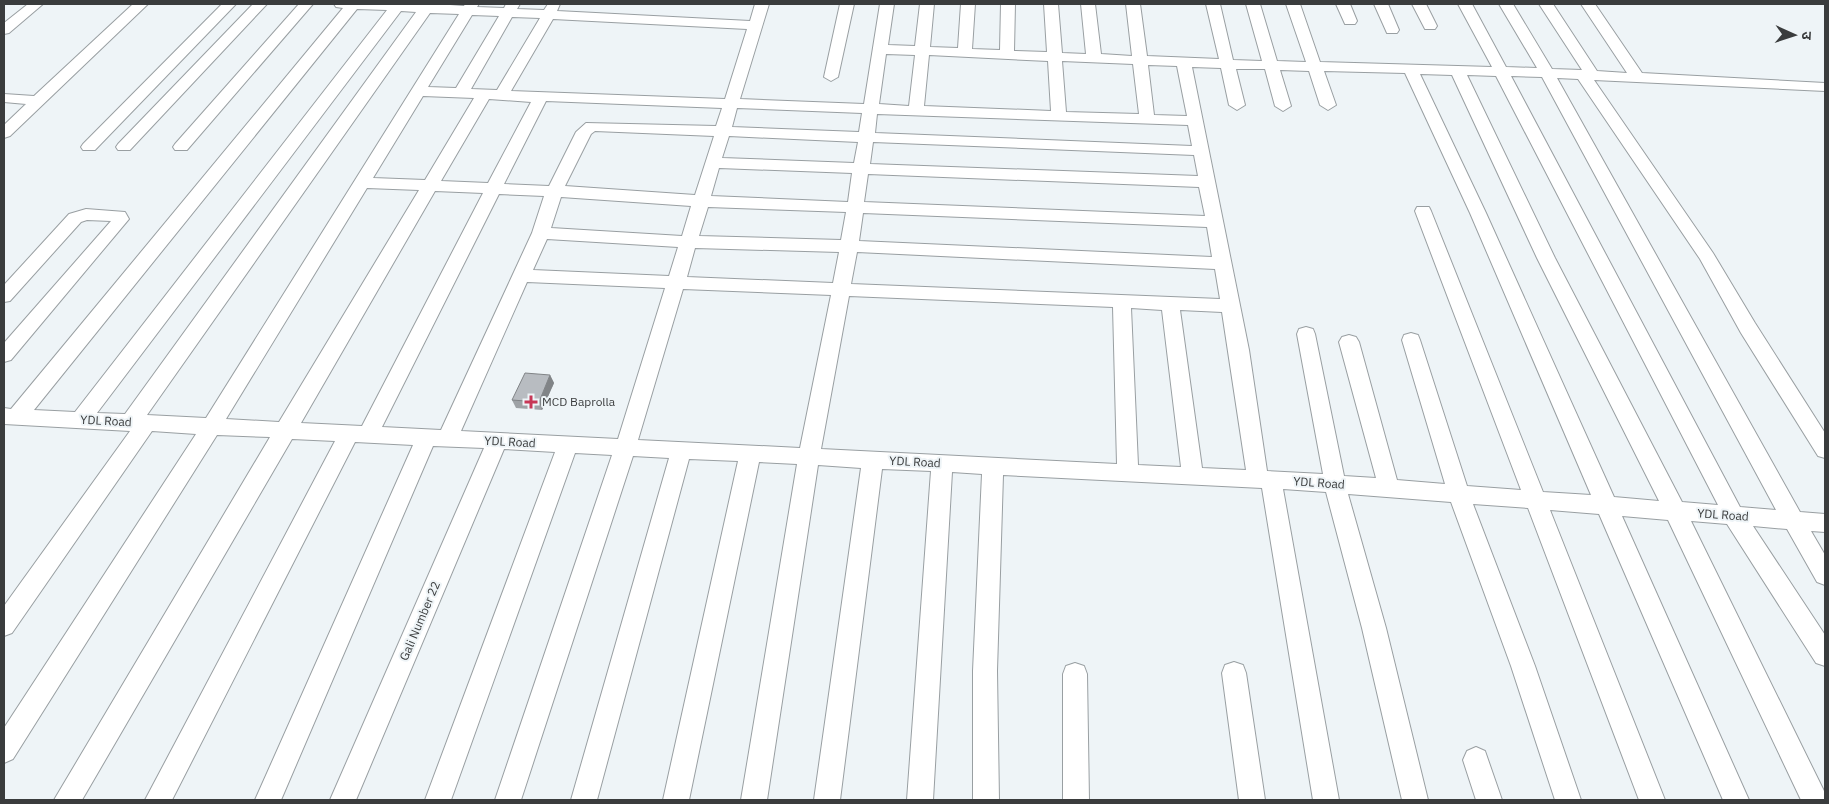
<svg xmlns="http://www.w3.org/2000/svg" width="1829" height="804" viewBox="0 0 1829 804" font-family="'IBM Plex Sans','Noto Sans Devanagari',sans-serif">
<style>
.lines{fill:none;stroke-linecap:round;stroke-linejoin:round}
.minor-casing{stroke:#999fa2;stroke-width:2}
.minor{fill:#fff;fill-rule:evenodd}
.wall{fill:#9ea2a6}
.shaded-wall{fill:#818487}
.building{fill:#b8bcc1;stroke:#818487}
.poi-dot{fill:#c73756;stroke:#eef4f7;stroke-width:2}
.labels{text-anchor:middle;stroke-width:4;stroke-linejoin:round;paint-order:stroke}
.poi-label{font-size:12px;fill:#3a3c3d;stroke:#eef4f7;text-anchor:start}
.street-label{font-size:12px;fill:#3a3c3d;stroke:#eef4f7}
</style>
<rect width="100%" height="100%" fill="#eef4f7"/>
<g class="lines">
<g class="minor-casing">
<path id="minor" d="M28 4H43L9 33 4 34V23Z
M133 4H148L10 136 4 138V125L26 104 4 102V94L34 96Z
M222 4H236L95 150H83L81 147 83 144Z
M253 4H267L130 150H118L116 147 118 144Z
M299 4H313L187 150H175L173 147 175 144Z
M334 4H436L464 6 465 4H479L477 7 504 8 506 4H520L517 9 544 10 548 4H560L557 11 750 21 755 4H769L740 99 864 104 880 4H894L888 45 915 46 920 4H934L930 47 958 48 961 4H975L972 49 1000 50 1001 4H1015L1014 51 1047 52 1044 4H1058L1062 53 1086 54 1081 4H1095L1101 54 1132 56 1126 4H1140L1147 56 1219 59 1206 4H1220L1233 60 1262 61 1246 4H1260L1277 61 1306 62 1286 4H1300L1320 62 1492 67 1458 4H1472L1506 67 1537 68 1499 4H1513L1552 69 1582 70 1539 4H1553L1597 71 1627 73 1581 4H1595L1642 73 1825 83V91L1594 80 1713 253 1755 323 1825 433V458L1818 456 1741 333 1700 259 1578 79 1557 78 1800 512 1825 514V532L1811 531 1825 555V585L1817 582 1787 529 1753 526 1825 635V666L1816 663 1727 524 1691 521 1824 791 1825 800H1801L1668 520 1622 516 1749 800H1723L1599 514 1550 510 1665 800H1639L1528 508 1473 504 1535 666 1581 800H1555L1511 666 1451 502 1348 494 1386 628 1428 800H1402L1362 628 1326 492 1283 489 1339 800H1313L1262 488 1003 475 997 671 999 800H973V671L982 474 952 472 933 800H907L931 471 882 469 840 800H814L861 468 818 465 767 800H741L797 464 759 462 689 800H663L738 461 689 459 597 800H571L669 458 633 456 521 800H495L612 455 575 453 451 800H425L555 452 504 449 356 800H330L484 448 433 446 281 800H255L413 445 355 442 172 800H145L335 441 292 439 82 800H54L270 437 217 435 13 759 4 763V728L196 434 152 431 12 633 4 636V606L130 431 4 424V408L11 409 343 8 336 7ZM357 9 387 10 75 412 34 410ZM401 11 416 12 125 414 97 413ZM430 13 459 14 206 418 147 415ZM472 15 499 16 456 88 428 87ZM512 17 540 18 497 90 471 89ZM553 19 747 29 725 99 511 91ZM886 54 915 55 909 106 879 104ZM929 55 1048 61 1051 111 924 106ZM1062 61 1133 64 1139 114 1066 112ZM1148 65 1177 66 1187 116 1154 115ZM1192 67 1221 68 1229 105 1237 110 1245 105 1236 69H1265L1275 106 1283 111 1291 106 1280 70 1309 71 1320 105 1328 110 1336 105 1324 71 1405 73 1470 213 1591 495 1543 492 1431 211 1429 207H1417L1415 211 1521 490 1467 486 1420 340 1418 335 1411 333 1404 335 1402 340 1445 484 1397 480 1359 342 1356 337 1349 335 1342 337 1339 342 1376 478 1344 476 1315 334 1313 329 1306 327 1299 329 1297 334 1323 474 1267 471 1249 350ZM1420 74 1452 75 1537 258 1659 501 1614 497 1486 213ZM1467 75 1496 76 1718 505 1682 502 1555 258ZM1511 76 1542 77 1776 510 1740 507ZM423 96 474 98 425 180 373 178ZM489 99 531 102 488 183 441 181ZM546 101 722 108 716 126 586 123 576 132 549 186 504 184ZM737 108 862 113 859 132 732 127ZM877 114 1188 125 1192 146 875 133ZM595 131 714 136 695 195 565 186 591 134ZM729 136 858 142 854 163 722 158ZM873 142 1194 155 1198 176 870 164ZM719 168 852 173 848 202 711 196ZM868 174 1199 187 1205 216 864 202ZM367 188 419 190 279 422 226 419ZM435 191 483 193 362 426 301 423ZM499 194 544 196 532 233 441 430 382 427ZM561 197 691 206 682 236 551 228ZM708 207 846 212 841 240 699 236ZM863 213 1207 227 1212 257 859 241ZM547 239 678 247 669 276 533 270ZM695 248 839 252 833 283 687 277ZM857 252 1215 269 1220 299 851 284ZM527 282 665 288 618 439 461 431ZM683 289 831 295 800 448 638 440ZM849 296 1113 307 1117 464 821 449ZM1131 308 1162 310 1181 467 1138 465ZM1180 310 1222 312 1246 470 1202 468Z
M840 4H854L838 77 831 81 824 77Z
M1336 4H1350L1357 21 1355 24H1345Z
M1374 4H1388L1399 30 1397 33H1387Z
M1412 4H1426L1437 26 1435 29H1425Z
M86 209 125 212 129 219 11 360 4 362V343L111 221 87 220 81 222 10 301 4 302V285L69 214Z
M1234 662 1243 665 1246 673 1265 800H1239L1222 673 1225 665Z
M1075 663 1084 666 1087 674 1089 800H1063V674L1066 666Z
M1476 747 1485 751 1502 800H1476L1463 760 1467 751Z"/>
</g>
<use href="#minor" class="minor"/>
</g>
<path class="wall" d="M550 375 554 383 542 410 516 408 512 400Z"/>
<path class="shaded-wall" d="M550 375 554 383 542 410 539 402Z"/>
<path class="building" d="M525 373 550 375 539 402 512 400Z"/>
<path class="poi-dot" d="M528.5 394.5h5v5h5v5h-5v5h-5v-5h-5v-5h5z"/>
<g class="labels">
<g class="poi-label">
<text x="542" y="406">MCD Baprolla</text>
</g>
<g class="street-label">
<text transform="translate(106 421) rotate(3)" y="4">YDL Road</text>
<text transform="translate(510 442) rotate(3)" y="4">YDL Road</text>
<text transform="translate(915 462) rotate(3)" y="4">YDL Road</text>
<text transform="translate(1319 483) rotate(4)" y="4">YDL Road</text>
<text transform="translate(1723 515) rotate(4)" y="4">YDL Road</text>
<text transform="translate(420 621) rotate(-67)" y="4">Gali Number 22</text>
</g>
</g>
<rect width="1829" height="804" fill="none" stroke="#3a3c3d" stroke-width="10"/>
<g transform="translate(1794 35) rotate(93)" stroke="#eef4f7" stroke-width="4" paint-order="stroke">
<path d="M0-4L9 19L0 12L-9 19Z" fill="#3a3c3d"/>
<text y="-8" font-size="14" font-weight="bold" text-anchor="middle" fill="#3a3c3d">उ</text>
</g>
</svg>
